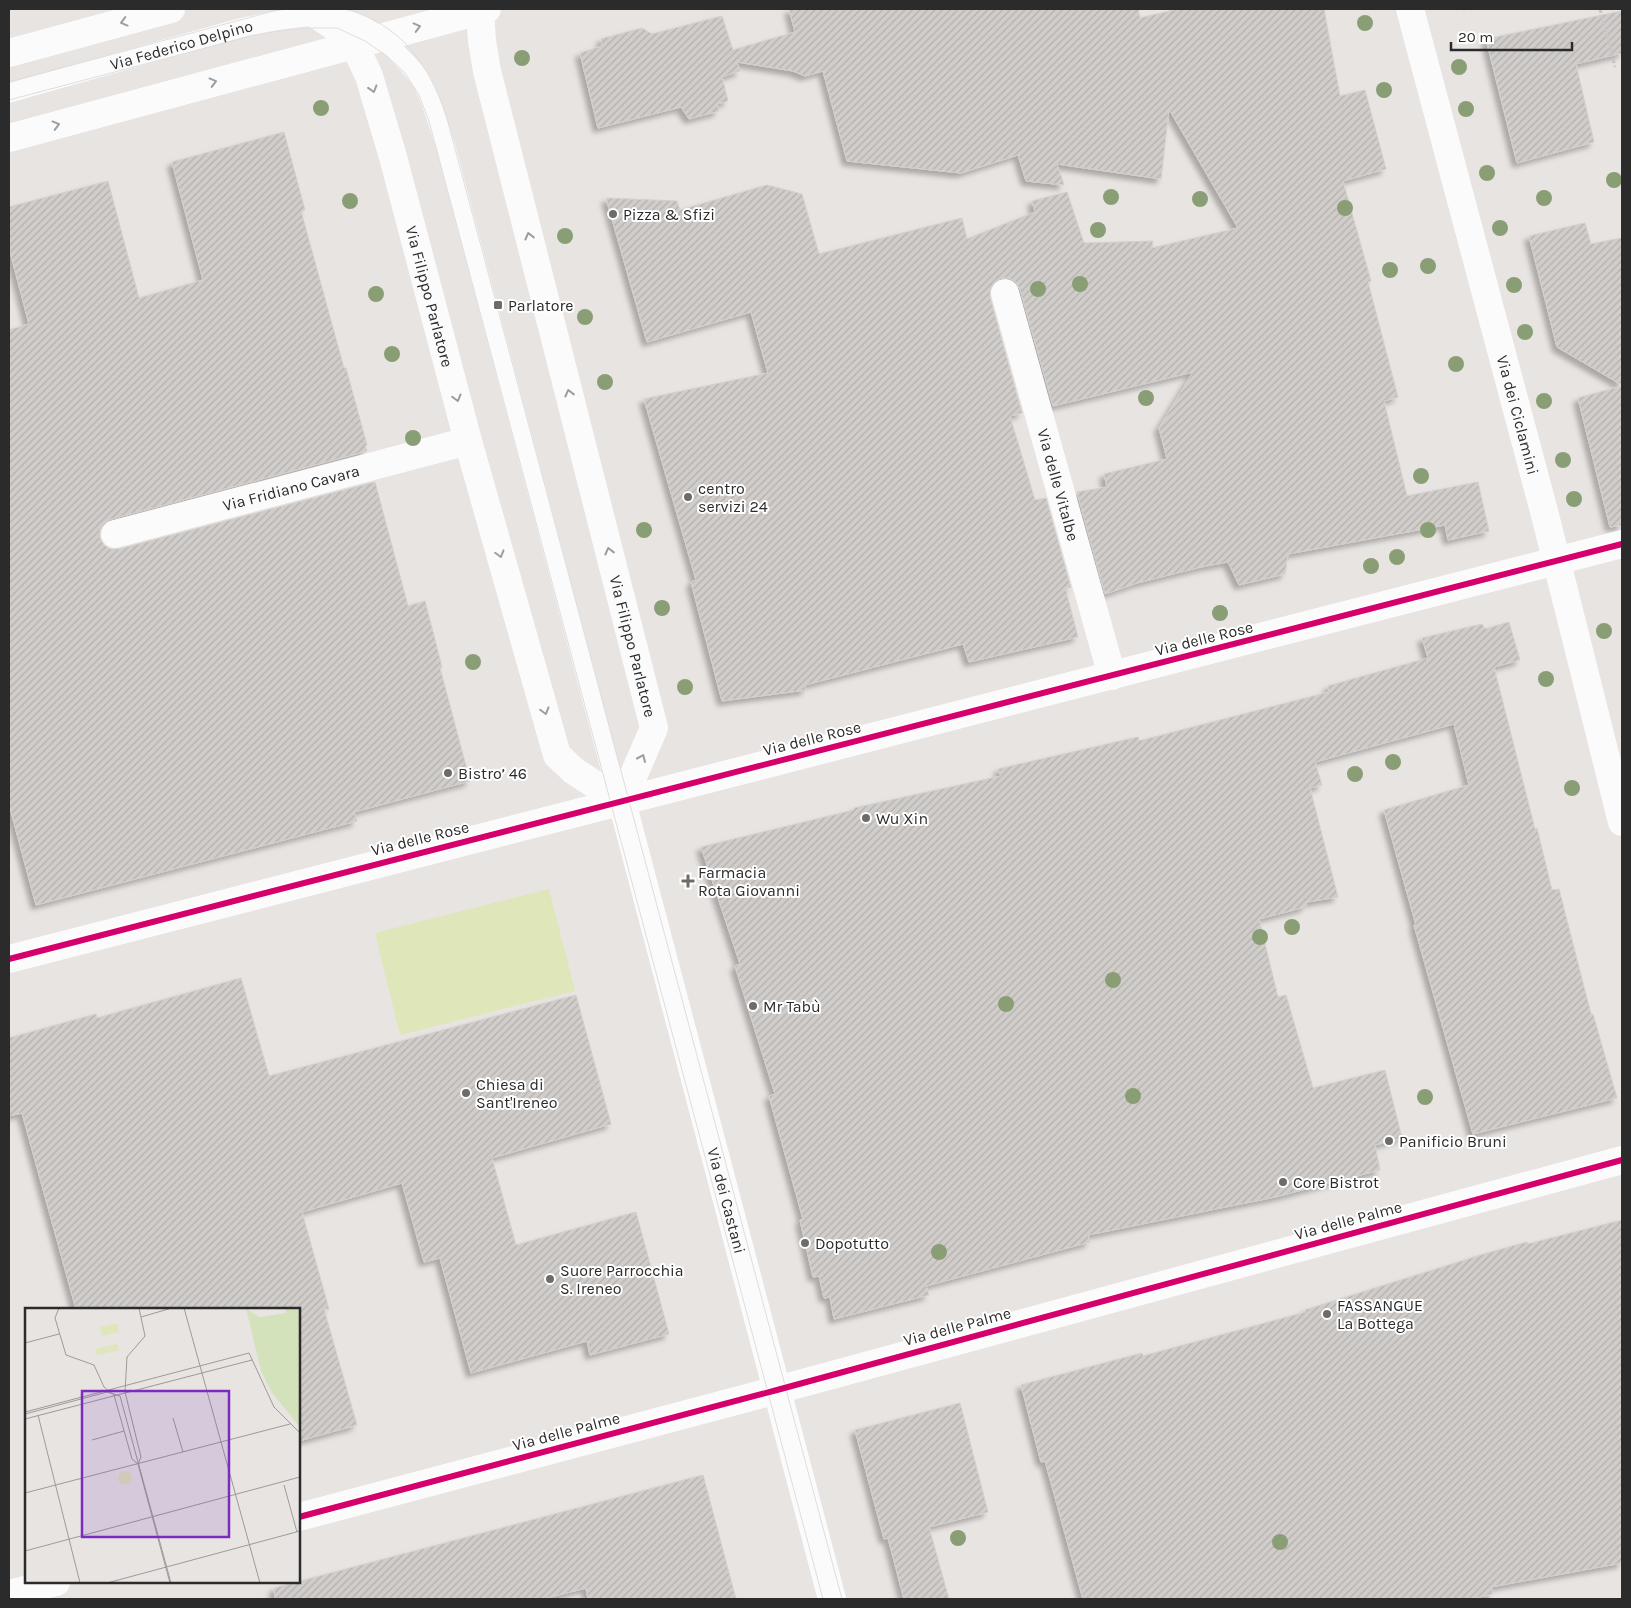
<svg xmlns="http://www.w3.org/2000/svg" width="1631" height="1608" viewBox="0 0 1631 1608" font-family="Karla,sans-serif">
<style>
.pitch{fill:#dfe6ba}
.building{fill:url(#building-hatch);stroke:#d3d0ce;filter:url(#shadow)}
.lines{fill:none;stroke-linecap:round;stroke-linejoin:round}
.path{stroke:#c6c6c6;stroke-width:3;stroke-dasharray:4 2.5;stroke-linecap:butt}
.lane{stroke:#fcfbfb;stroke-width:19}
.street{stroke:#fcfbfb;stroke-width:28}
.secondary{stroke:#fcfbfb;stroke-width:28}
.tram{stroke:#dededf;stroke-width:1}
.cycleway-casing{stroke:#fff;stroke-width:9}
.cycleway{stroke:#d6006c;stroke-width:6}
.tree{fill:#8a9e76}
.oneway{stroke:#9e9d9d}
.poi-dot{fill:#6d6c6b;stroke:#fff;stroke-width:2}
.labels{text-anchor:middle;stroke-width:4;stroke-linejoin:round;paint-order:stroke}
.street-label{font-size:16px;fill:#2b2b2b;stroke:#fff}
.poi-label{font-size:16px;fill:#2b2b2b;stroke:#fff;text-anchor:start}
.inset-road{fill:none;stroke:#9c9a99;stroke-width:1}
.view{fill:#7b2cbf;fill-opacity:0.15;stroke:#7b2cbf;stroke-width:2.5}
.inset-edge{fill:none;stroke:#2b2b2b;stroke-width:2.5}
</style>
<defs>
<pattern id="building-hatch" width="6" height="6" patternUnits="userSpaceOnUse" patternTransform="scale(1.25)"><rect width="6" height="6" fill="#d0cdcb"/><path d="M-1 1l2-2M0 6l6-6M5 7l2-2" fill="none" stroke="#b3b0ae"/></pattern>
<filter id="shadow"><feDropShadow dx="-4.5" dy="4.5" stdDeviation="2.5" flood-color="#0004"/></filter>
</defs>
<rect width="100%" height="100%" fill="#e8e4e2"/>
<path class="pitch" d="M549 889 575 991 400 1035 375 933Z"/>
<path class="building" d="M789 9H1138L1140 18 1178 9H1324L1340 96 1365 90 1386 169 1343 181 1371 281 1368 282 1398 397 1384 401 1407 496 1478 482 1489 531 1448 540 1445 525 1288 554 1285 574 1239 585 1228 562 1201 567 1137 583 1105 594 1077 492 1107 487 1104 474 1167 459 1159 428 1193 372 1053 406 1020 289 1016 282 1009 278H1001L994 282 990 290V297L1022 413 1010 416 1035 500 1046 498 1071 588 1065 587 1078 637 969 662 963 644 805 685 806 690 722 701 691 582 696 580 644 399 768 373 751 312 647 342 606 198 677 201 680 210 767 185 802 194 819 254 962 218 967 239 1035 212 1032 201 1067 192 1084 243 1153 241 1152 248 1238 228 1169 109 1161 179 1057 164 1064 185 1026 181 1018 155 961 173 847 161 823 71 805 76 793 71 737 62 740 71 722 77 728 101 717 104 719 111 689 119 681 107 598 128 580 53 602 46 601 39 642 28 652 34 722 16 733 50 795 32Z
M1622 11V53L1576 64 1594 142 1517 163 1486 39Z
M284 132 305 210 301 211 344 368H346L367 445 365 446 367 451 111 519 104 523 100 529V538L104 545 110 549H119L375 482 408 606 425 601 442 667 440 668 470 781 354 812 357 821 36 905 9 804V330L29 324 9 248V207L108 181 139 298 203 280 172 162Z
M1585 223 1591 244 1622 238V385L1557 347 1529 236Z
M1622 386V525L1610 527 1578 398Z
M1509 622 1520 660 1494 667 1535 829 1537 828 1552 890 1559 889 1591 1014H1593L1617 1098 1473 1134 1414 925H1416L1384 810 1469 785 1454 724 1315 762 1322 785 1310 788 1338 897 1307 902 1305 907 1259 919 1278 997 1286 995 1313 1088 1385 1070 1402 1138 1375 1145 1380 1170 1275 1197 1088 1235 1090 1242 926 1286 929 1295 834 1319 830 1297 824 1298 819 1276 813 1277 800 1220 803 1219 769 1096 775 1094 735 966 740 964 701 847 854 810V808L1001 776 998 769 1138 737 1139 741 1329 692 1328 686 1428 658 1422 638 1482 624 1485 629Z
M241 978 269 1076 576 995 611 1124 492 1158 516 1245 636 1212 669 1334 590 1355 587 1341 471 1373 440 1258 424 1262 402 1183 302 1212 329 1309H324L357 1425 299 1441V1309H76L22 1113 9 1116V1038L96 1014 97 1018Z
M1622 1220V1563L1491 1587 1493 1594 1471 1599H1083L1045 1461 1041 1462 1021 1385 1142 1353 1143 1356 1306 1312 1305 1310 1484 1254 1527 1242 1528 1244Z
M960 1403 988 1512 929 1527 949 1599H904L888 1538 884 1539 855 1430Z
M703 1475 736 1599H588L586 1588 543 1599H275L274 1588Z"/>
<g class="lines">
<path class="path" d="M1463 9H1465
M1600 9 1615 67"/>
<path class="lane" id="s1" d="M9 93 240 28C256 24 272 21 289 19 338 12 363 16 398 54 408 64 418 74 424 86 433 104 438 125 445 144L609 764 622 802"/>
<g class="street">
<path id="s2" d="M1410 9 1545 515 1622 822"/>
<path d="M9 53 171 9"/>
<path d="M9 138 487 9"/>
<path id="s3" d="M1005 293 1112 676"/>
<path id="s4" d="M115 534 468 441"/>
<path d="M9 959 1622 544"/>
<path d="M299 1517 777 1390 1622 1160"/>
<path d="M9 1594 56 1582"/>
</g>
<g class="secondary">
<path id="s5" d="M308 9 345 34 354 44 369 76 393 157 468 441 557 755 574 771 622 802"/>
<path id="s6" d="M480 9 482 41 487 71 654 728 622 802"/>
<path id="s7" d="M622 802 832 1599"/>
</g>
<path class="tram" d="M345 9C401 24 428 63 446 115L842 1599
M9 82 281 9
M9 100 251 36 285 30 315 28H337L365 41 388 57 405 73 419 95 429 121 823 1599"/>
<g class="cycleway-casing">
<path id="cycleway" d="M9 959 1622 544
M299 1517 777 1390 1622 1160"/>
</g>
<use href="#cycleway" class="cycleway"/>
</g>
<g class="tree">
<circle cx="1365" cy="23" r="8"/>
<circle cx="522" cy="58" r="8"/>
<circle cx="1459" cy="67" r="8"/>
<circle cx="1384" cy="90" r="8"/>
<circle cx="321" cy="108" r="8"/>
<circle cx="1466" cy="109" r="8"/>
<circle cx="1487" cy="173" r="8"/>
<circle cx="1614" cy="180" r="8"/>
<circle cx="1111" cy="197" r="8"/>
<circle cx="1544" cy="198" r="8"/>
<circle cx="1200" cy="199" r="8"/>
<circle cx="350" cy="201" r="8"/>
<circle cx="1345" cy="208" r="8"/>
<circle cx="1500" cy="228" r="8"/>
<circle cx="1098" cy="230" r="8"/>
<circle cx="565" cy="236" r="8"/>
<circle cx="1428" cy="266" r="8"/>
<circle cx="1390" cy="270" r="8"/>
<circle cx="1080" cy="284" r="8"/>
<circle cx="1514" cy="285" r="8"/>
<circle cx="1038" cy="289" r="8"/>
<circle cx="376" cy="294" r="8"/>
<circle cx="585" cy="317" r="8"/>
<circle cx="1525" cy="332" r="8"/>
<circle cx="392" cy="354" r="8"/>
<circle cx="1456" cy="364" r="8"/>
<circle cx="605" cy="382" r="8"/>
<circle cx="1146" cy="398" r="8"/>
<circle cx="1544" cy="401" r="8"/>
<circle cx="413" cy="438" r="8"/>
<circle cx="1563" cy="460" r="8"/>
<circle cx="1421" cy="476" r="8"/>
<circle cx="1574" cy="499" r="8"/>
<circle cx="644" cy="530" r="8"/>
<circle cx="1428" cy="530" r="8"/>
<circle cx="1397" cy="557" r="8"/>
<circle cx="1371" cy="566" r="8"/>
<circle cx="662" cy="608" r="8"/>
<circle cx="1220" cy="613" r="8"/>
<circle cx="1604" cy="631" r="8"/>
<circle cx="473" cy="662" r="8"/>
<circle cx="1546" cy="679" r="8"/>
<circle cx="685" cy="687" r="8"/>
<circle cx="1393" cy="762" r="8"/>
<circle cx="1355" cy="774" r="8"/>
<circle cx="1572" cy="788" r="8"/>
<circle cx="1292" cy="927" r="8"/>
<circle cx="1260" cy="937" r="8"/>
<circle cx="1113" cy="980" r="8"/>
<circle cx="1006" cy="1004" r="8"/>
<circle cx="1133" cy="1096" r="8"/>
<circle cx="1425" cy="1097" r="8"/>
<circle cx="939" cy="1252" r="8"/>
<circle cx="958" cy="1538" r="8"/>
<circle cx="1280" cy="1542" r="8"/>
</g>
<defs><path id="oneway-chevron" d="M-2-3.5L2.5 0L-2 3.5" fill="none" stroke-width="1.6" stroke-linecap="round" stroke-linejoin="round" transform="scale(1.25)"/></defs>
<g class="oneway">
<use href="#oneway-chevron" transform="translate(124 22) rotate(165)"/>
<use href="#oneway-chevron" transform="translate(417 27) rotate(-15)"/>
<use href="#oneway-chevron" transform="translate(213 82) rotate(-15)"/>
<use href="#oneway-chevron" transform="translate(373 89) rotate(73)"/>
<use href="#oneway-chevron" transform="translate(56 125) rotate(-15)"/>
<use href="#oneway-chevron" transform="translate(529 236) rotate(-104)"/>
<use href="#oneway-chevron" transform="translate(569 393) rotate(-104)"/>
<use href="#oneway-chevron" transform="translate(457 398) rotate(75)"/>
<use href="#oneway-chevron" transform="translate(609 551) rotate(-104)"/>
<use href="#oneway-chevron" transform="translate(500 554) rotate(74)"/>
<use href="#oneway-chevron" transform="translate(545 711) rotate(74)"/>
<use href="#oneway-chevron" transform="translate(642 758) rotate(-66)"/>
</g>
<g class="poi-dot">
<circle cx="613" cy="214" r="5"/>
<rect x="493" y="300" width="10" height="10" rx="2.5"/>
<circle cx="688" cy="497" r="5"/>
<circle cx="448" cy="773" r="5"/>
<circle cx="866" cy="818" r="5"/>
<path d="M685.5 873.5h5v5h5v5h-5v5h-5v-5h-5v-5h5z"/>
<circle cx="753" cy="1006" r="5"/>
<circle cx="466" cy="1093" r="5"/>
<circle cx="1389" cy="1141" r="5"/>
<circle cx="1283" cy="1182" r="5"/>
<circle cx="805" cy="1243" r="5"/>
<circle cx="550" cy="1279" r="5"/>
<circle cx="1327" cy="1314" r="5"/>
</g>
<g class="labels">
<g class="street-label">
<text dy="6" stroke="none"><textPath href="#s1" startOffset="179">Via Federico Delpino</textPath></text>
<text dy="6" stroke="none"><textPath href="#s5" startOffset="322">Via Filippo Parlatore</textPath></text>
<text dy="6" stroke="none"><textPath href="#s2" startOffset="420">Via dei Ciclamini</textPath></text>
<text dy="6" stroke="none"><textPath href="#s3" startOffset="199">Via delle Vitalbe</textPath></text>
<text dy="6" stroke="none"><textPath href="#s4" startOffset="182">Via Fridiano Cavara</textPath></text>
<text transform="translate(1204 638) rotate(-14)" y="6">Via delle Rose</text>
<text dy="6" stroke="none"><textPath href="#s6" startOffset="656">Via Filippo Parlatore</textPath></text>
<text transform="translate(812 738) rotate(-14)" y="6">Via delle Rose</text>
<text transform="translate(420 838) rotate(-14)" y="6">Via delle Rose</text>
<text dy="6" stroke="none"><textPath href="#s7" startOffset="412">Via dei Castani</textPath></text>
<text transform="translate(1348 1220) rotate(-15)" y="6">Via delle Palme</text>
<text transform="translate(957 1326) rotate(-15)" y="6">Via delle Palme</text>
<text transform="translate(566 1431) rotate(-15)" y="6">Via delle Palme</text>
</g>
<g class="poi-label">
<text x="623" y="220">Pizza &amp; Sfizi</text>
<text x="508" y="311">Parlatore</text>
<text x="698" y="494">centro<tspan x="698" dy="18">servizi 24</tspan></text>
<text x="458" y="779">Bistro’ 46</text>
<text x="876" y="824">Wu Xin</text>
<text x="698" y="878">Farmacia<tspan x="698" dy="18">Rota Giovanni</tspan></text>
<text x="763" y="1012">Mr Tabù</text>
<text x="476" y="1090">Chiesa di<tspan x="476" dy="18">Sant'Ireneo</tspan></text>
<text x="1399" y="1147">Panificio Bruni</text>
<text x="1293" y="1188">Core Bistrot</text>
<text x="815" y="1249">Dopotutto</text>
<text x="560" y="1276">Suore Parrocchia<tspan x="560" dy="18">S. Ireneo</tspan></text>
<text x="1337" y="1311">FASSANGUE<tspan x="1337" dy="18">La Bottega</tspan></text>
</g>
</g>
<g transform="translate(25 1308)">
<rect width="275" height="275" fill="#e8e4e2"/>
<path d="M221 0 234 9 261 5V0H275V119L247 85 236 63Z" fill="#d4e2bc"/>
<path d="M92 15 94 24 77 28 75 19ZM92 36 94 42 72 47 70 41ZM93 170a7 7 0 1 1 14 0a7 7 0 1 1-14 0Z" fill="#dfe6ba"/>
<path class="inset-road" d="M34 0 30 10 41 47 69 57 79 79 89 87M159 0 235 275M116 9 147 0M0 35 34 26M89 87 107 151 113 156M0 104 224 45 249 99 275 125M0 106 82 84 95 88 146 275M13 107 55 275M148 110 158 144M0 111 227 52M67 132 99 123M113 156 116 149 100 84 102 49 120 28 114 0M113 156 145 275M259 177 272 224M0 185 265 116M0 243 275 169M82 275 275 223"/>
<path class="view" d="M57 83H204V229H57Z"/>
<rect width="275" height="275" class="inset-edge"/>
</g>
<rect width="1631" height="1608" fill="none" stroke="#2b2b2b" stroke-width="20"/>
<path d="M1451 42v8h121v-8" fill="none" stroke="#2b2b2b" stroke-width="2.5"/>
<text x="1458" y="42" font-size="15" fill="#2b2b2b" stroke="#ffffff" stroke-width="4" paint-order="stroke">20 m</text>
</svg>
